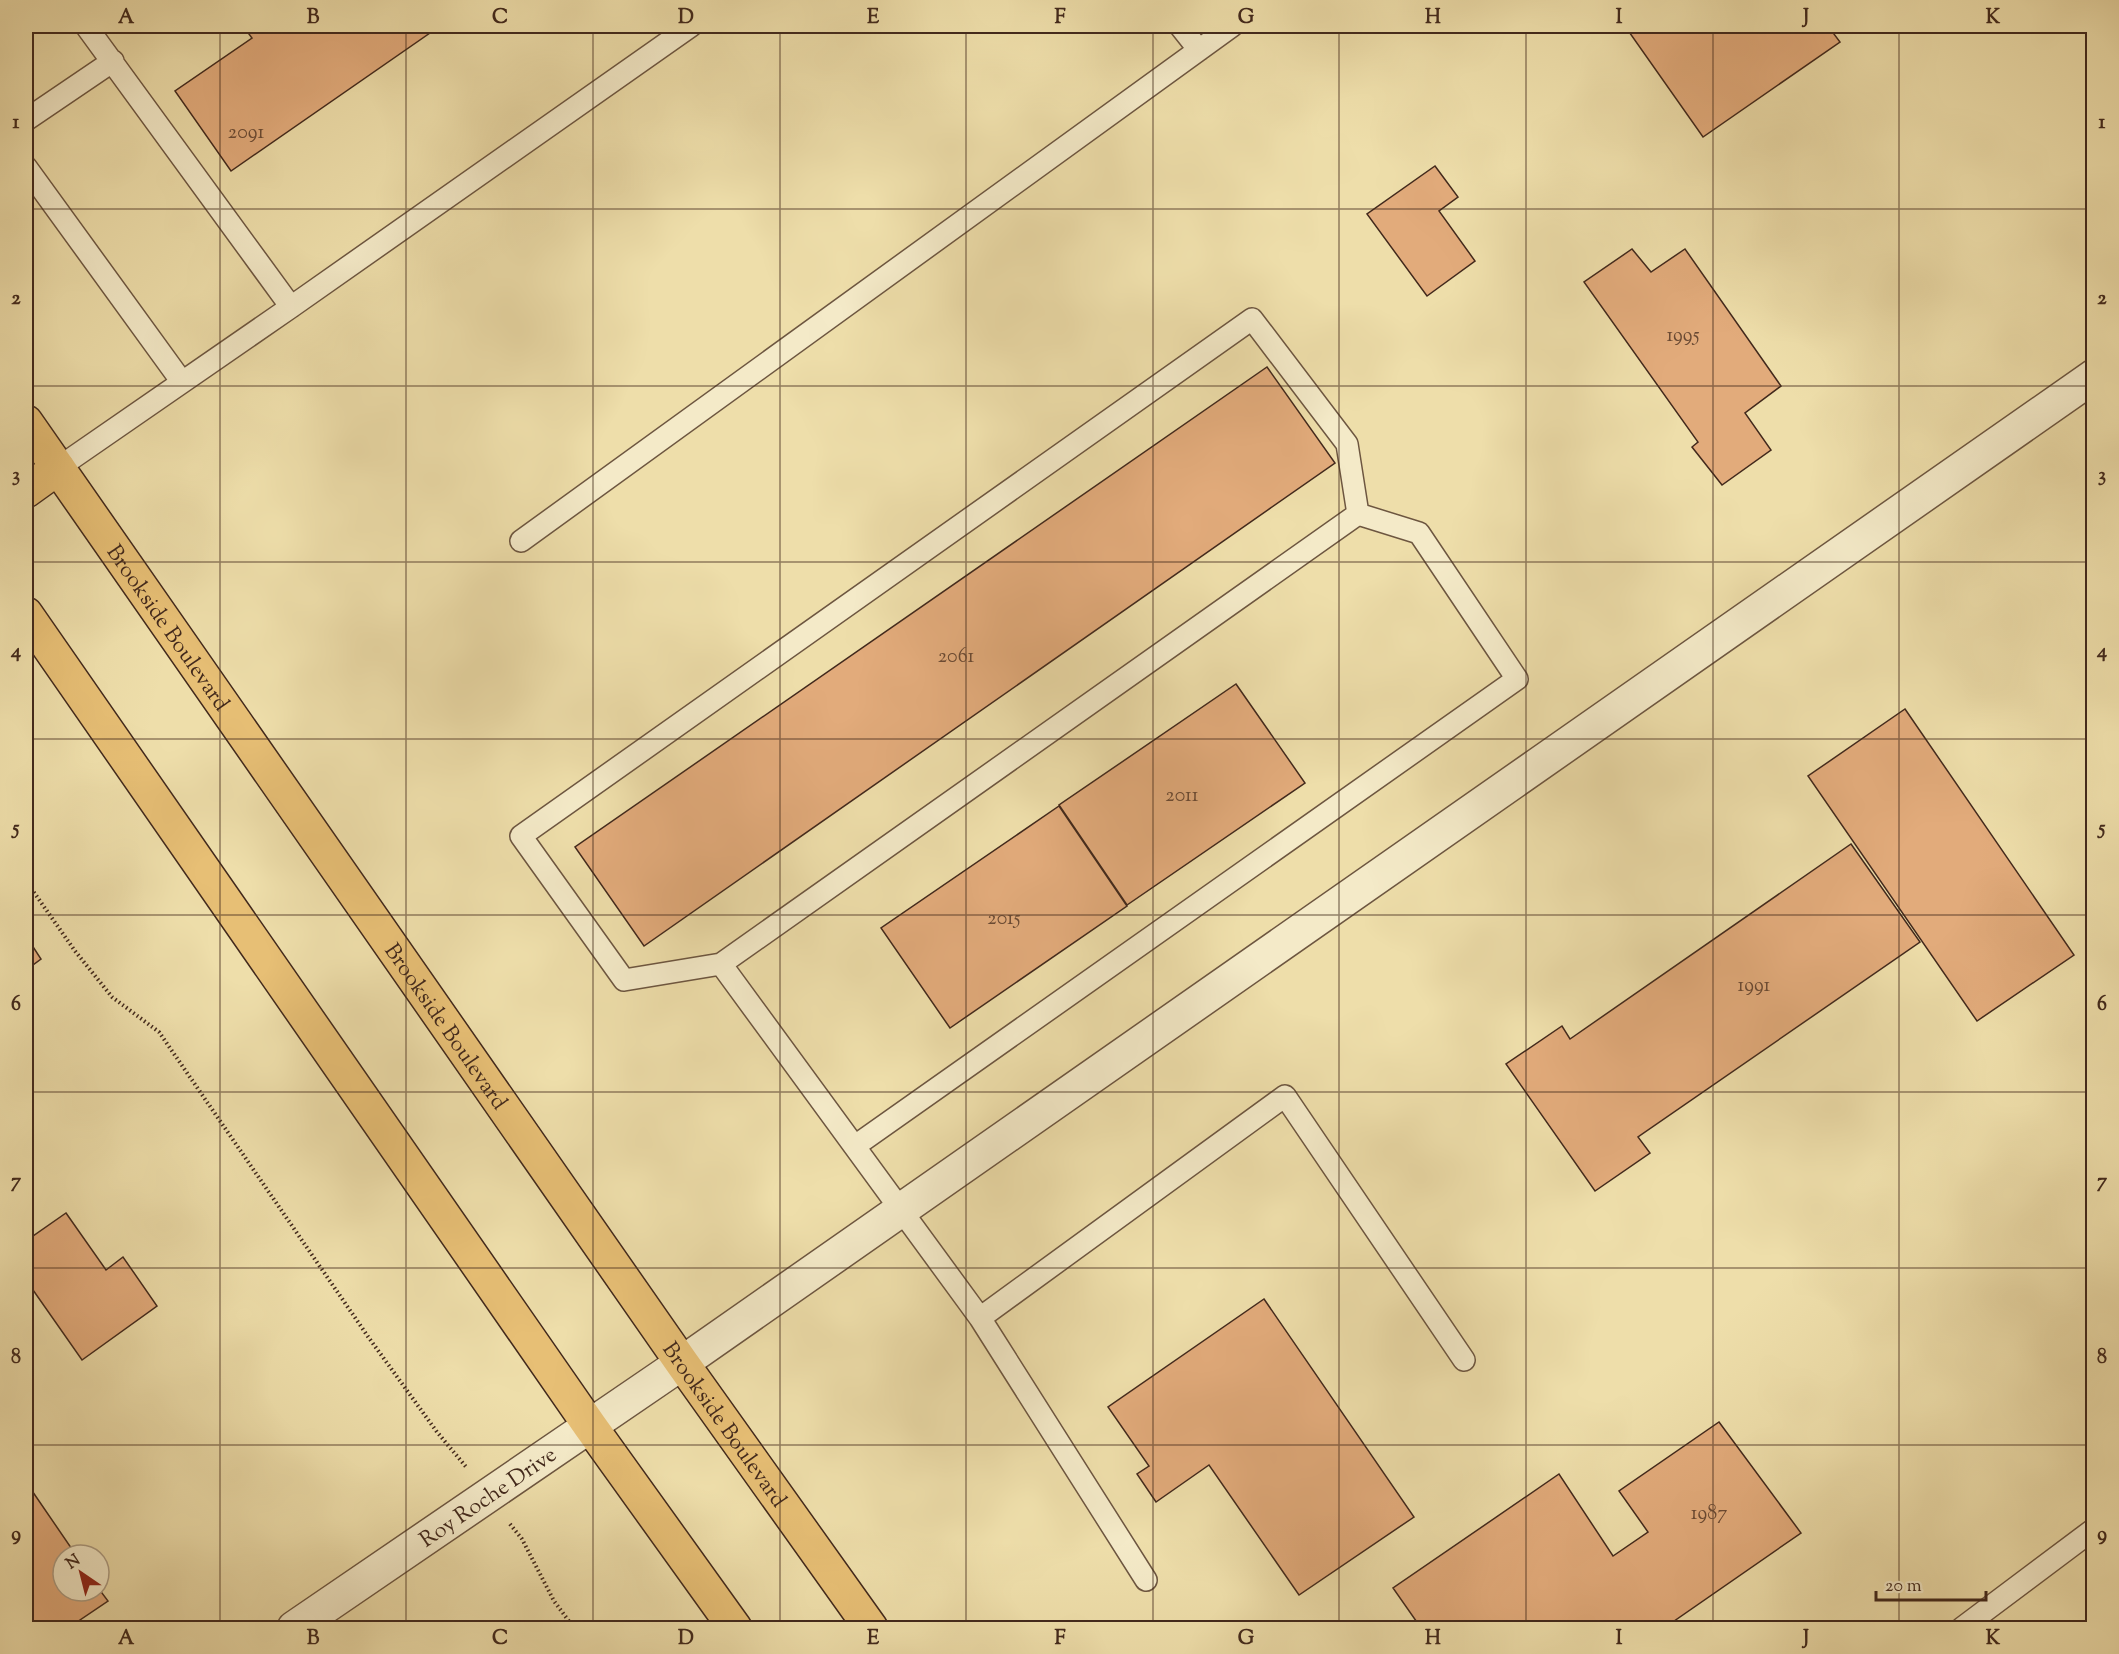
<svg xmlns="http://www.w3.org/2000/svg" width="2119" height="1654" viewBox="0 0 2119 1654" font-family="'Sorts Mill Goudy',serif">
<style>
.building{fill:#e2ab7b;stroke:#42291c;stroke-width:1.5}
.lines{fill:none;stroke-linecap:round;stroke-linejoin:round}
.service-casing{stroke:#6d5640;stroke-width:24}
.minor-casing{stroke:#6d5640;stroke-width:36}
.tertiary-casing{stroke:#6d5640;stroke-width:36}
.primary-casing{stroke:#42291c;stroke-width:36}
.path{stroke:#42291c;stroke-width:4;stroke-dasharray:1.5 3;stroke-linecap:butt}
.service{stroke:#f4eac8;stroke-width:21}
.minor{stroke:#f4eac8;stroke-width:33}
.tertiary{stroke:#f4eac8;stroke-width:33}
.primary{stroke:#e7bf75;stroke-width:33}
.grid{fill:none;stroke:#42291c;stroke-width:1.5;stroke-opacity:0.55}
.labels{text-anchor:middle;stroke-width:4.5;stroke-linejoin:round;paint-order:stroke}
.number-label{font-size:20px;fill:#6a4a34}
.street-label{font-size:22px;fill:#42291c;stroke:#f4eac8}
.neatline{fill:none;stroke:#42291c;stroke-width:2}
.grid-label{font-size:20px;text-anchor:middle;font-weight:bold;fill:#42291c}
</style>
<rect width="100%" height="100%" fill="#eedeaa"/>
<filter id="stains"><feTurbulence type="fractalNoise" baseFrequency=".00333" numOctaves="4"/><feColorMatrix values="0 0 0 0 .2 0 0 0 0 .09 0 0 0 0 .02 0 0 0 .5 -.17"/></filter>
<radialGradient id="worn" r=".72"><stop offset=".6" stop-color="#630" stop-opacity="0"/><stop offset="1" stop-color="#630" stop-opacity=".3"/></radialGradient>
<path class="building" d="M243 26H440L231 171 175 91 252 38Z
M1632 26H1828L1840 42 1703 137 1627 29Z
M1435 166 1458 197 1439 211 1475 261 1427 296 1367 214Z
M1632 249 1651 272 1685 249 1781 386 1745 413 1771 450 1722 485 1692 447 1698 442 1584 282Z
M1267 367 1335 463 644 946 575 847Z
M1236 684 1305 783 1127 905 1059 805Z
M1905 709 2074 955 1977 1021 1808 776Z
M1059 806 1127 906 950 1028 881 928Z
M1851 844 1920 942 1638 1137 1650 1153 1595 1191 1506 1064 1562 1026 1570 1039Z
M26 936 41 959 26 970Z
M66 1213 106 1270 123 1257 157 1306 82 1360 26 1280V1241Z
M1264 1299 1414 1517 1299 1595 1209 1465 1156 1502 1137 1474 1149 1466 1108 1407Z
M1719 1422 1801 1533 1664 1628H1421L1393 1588 1559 1474 1613 1556 1648 1532 1619 1491Z
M26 1482 76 1555H63V1591H99V1589L108 1601 68 1628H26Z"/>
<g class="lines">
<g class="service-casing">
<path id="service" d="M86 26 291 307
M1180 26 1199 50
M26 120 113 61
M26 167 182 382
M58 468 291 307 691 26
M521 541 1232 26
M721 964 624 980 521 836 1252 319 1347 444 1358 514
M855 1146 1517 679 1419 533 1358 514 721 964 980 1318 1146 1580
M980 1318 1285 1096 1464 1360
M1962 1628 2094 1529"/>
</g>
<g class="minor-casing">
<path id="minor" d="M682 1363 2094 376"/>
</g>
<g class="tertiary-casing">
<g id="tertiary">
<path id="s1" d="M294 1628 682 1363"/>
</g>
</g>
<g class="primary-casing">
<g id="primary">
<path id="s2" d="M26 422 682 1363 871 1628"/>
<path d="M26 491 58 468"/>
<path d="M26 614 590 1426 735 1628"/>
</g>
</g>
<path class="path" d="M26 881 75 951 112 997 159 1032 369 1338 437 1432 467 1468
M510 1524 522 1539 554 1601 574 1628"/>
<use href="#service" class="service"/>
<use href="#minor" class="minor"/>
<use href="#tertiary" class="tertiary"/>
<use href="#primary" class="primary"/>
</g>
<path class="grid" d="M220 26V1628M406 26V1628M593 26V1628M780 26V1628M966 26V1628M1153 26V1628M1339 26V1628M1526 26V1628M1713 26V1628M1899 26V1628M26 209H2094M26 386H2094M26 562H2094M26 739H2094M26 915H2094M26 1092H2094M26 1268H2094M26 1445H2094"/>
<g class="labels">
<g class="number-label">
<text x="246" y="138">2091</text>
<text x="1683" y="341">1995</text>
<text x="956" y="662">2061</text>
<text x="1182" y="801">2011</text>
<text x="1004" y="924">2015</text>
<text x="1754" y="991">1991</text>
<text x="1709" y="1519">1987</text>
</g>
<g class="street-label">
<text dy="8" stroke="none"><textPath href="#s2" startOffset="250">Brookside Boulevard</textPath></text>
<text dy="8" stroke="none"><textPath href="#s2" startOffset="736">Brookside Boulevard</textPath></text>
<text dy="8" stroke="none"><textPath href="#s2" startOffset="1222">Brookside Boulevard</textPath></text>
<text dy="8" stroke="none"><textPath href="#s1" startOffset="234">Roy Roche Drive</textPath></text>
</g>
</g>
<rect width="2119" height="1654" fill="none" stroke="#eedeaa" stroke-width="66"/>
<g transform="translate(81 1573) rotate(325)"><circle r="28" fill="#f4eac8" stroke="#ad9d83" stroke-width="1.5"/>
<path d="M0-4.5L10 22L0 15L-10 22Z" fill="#8f2418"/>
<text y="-9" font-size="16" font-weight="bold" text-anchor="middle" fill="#42291c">N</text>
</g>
<path d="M1876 1591v9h110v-9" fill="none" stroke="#42291c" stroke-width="3"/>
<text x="1885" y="1591" font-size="18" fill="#42291c" stroke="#f4eac8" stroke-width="4.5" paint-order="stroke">20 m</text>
<rect x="33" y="33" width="2053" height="1588" class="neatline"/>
<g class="grid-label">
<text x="126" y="23">A</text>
<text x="313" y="23">B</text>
<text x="500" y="23">C</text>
<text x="686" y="23">D</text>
<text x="873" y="23">E</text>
<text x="1060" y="23">F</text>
<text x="1246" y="23">G</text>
<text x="1433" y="23">H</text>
<text x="1619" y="23">I</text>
<text x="1806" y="23">J</text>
<text x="1993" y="23">K</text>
<text x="16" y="128">1</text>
<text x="2102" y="128">1</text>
<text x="16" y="304">2</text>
<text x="2102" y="304">2</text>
<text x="16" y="481">3</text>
<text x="2102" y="481">3</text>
<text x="16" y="657">4</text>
<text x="2102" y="657">4</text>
<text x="16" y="834">5</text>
<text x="2102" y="834">5</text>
<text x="16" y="1010">6</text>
<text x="2102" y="1010">6</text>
<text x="16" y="1187">7</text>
<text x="2102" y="1187">7</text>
<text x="16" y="1363">8</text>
<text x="2102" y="1363">8</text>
<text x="16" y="1540">9</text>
<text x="2102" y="1540">9</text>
<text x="126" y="1644">A</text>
<text x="313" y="1644">B</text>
<text x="500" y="1644">C</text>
<text x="686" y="1644">D</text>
<text x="873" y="1644">E</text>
<text x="1060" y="1644">F</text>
<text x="1246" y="1644">G</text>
<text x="1433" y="1644">H</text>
<text x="1619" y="1644">I</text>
<text x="1806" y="1644">J</text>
<text x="1993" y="1644">K</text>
</g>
<rect width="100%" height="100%" filter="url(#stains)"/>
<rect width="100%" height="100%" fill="url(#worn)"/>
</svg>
